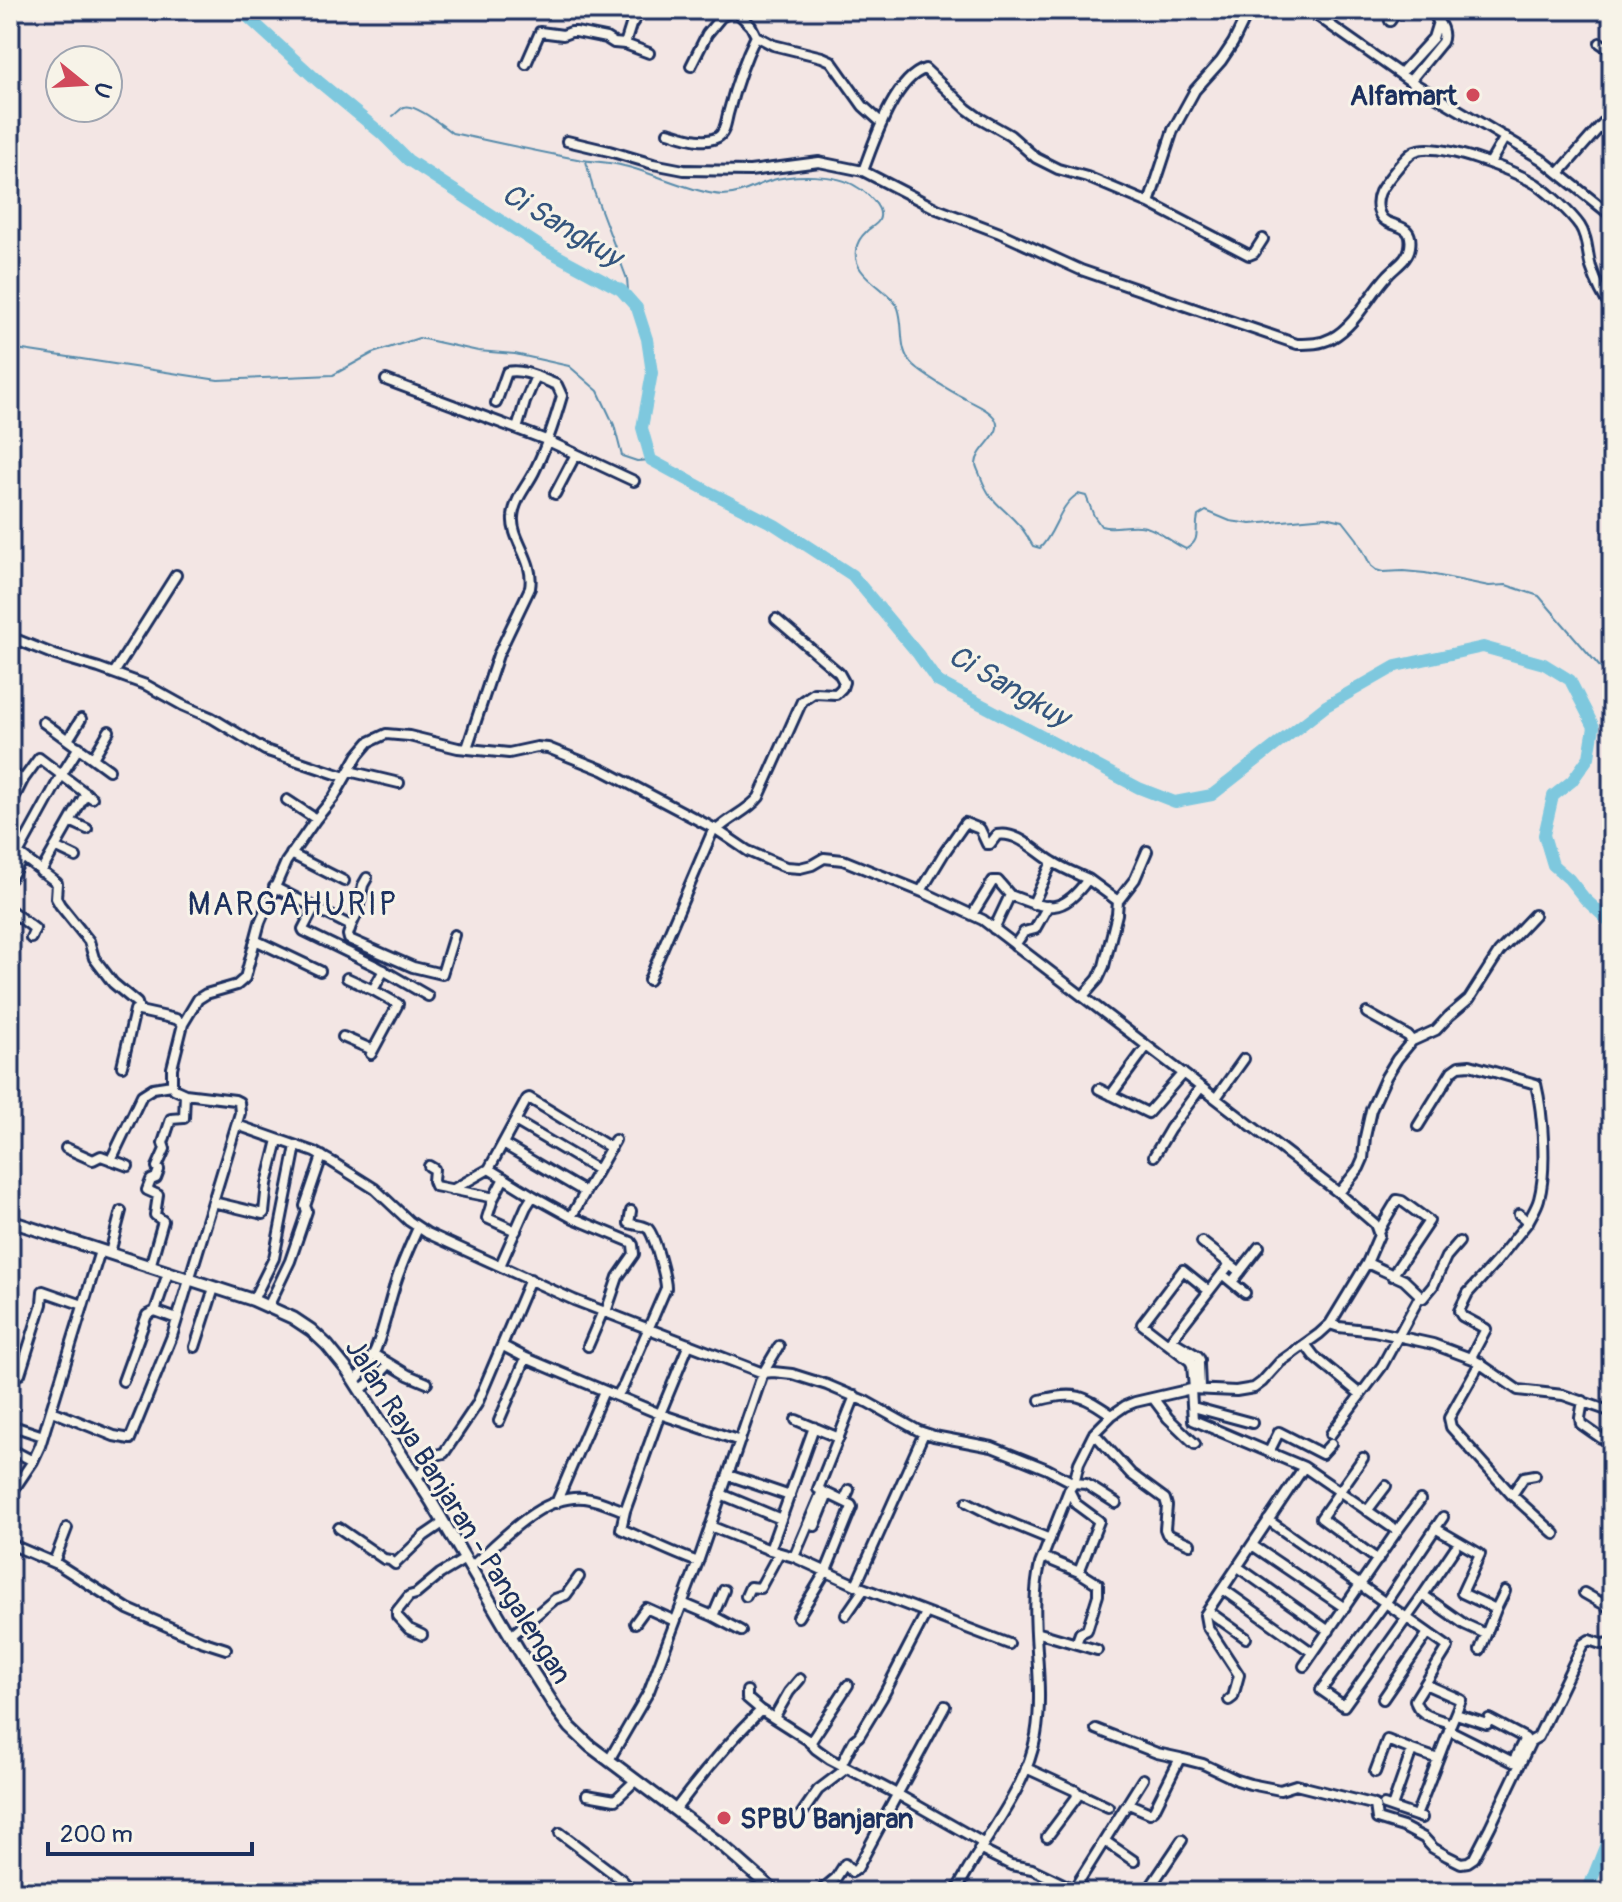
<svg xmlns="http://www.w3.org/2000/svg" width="1622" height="1902" viewBox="0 0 1622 1902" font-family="Pangolin,sans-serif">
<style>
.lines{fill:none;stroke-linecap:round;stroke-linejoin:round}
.stream{stroke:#568bab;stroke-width:2}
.river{stroke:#7ec8de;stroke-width:12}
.minor-casing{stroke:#1b2f5e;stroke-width:14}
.major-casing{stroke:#1b2f5e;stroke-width:16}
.minor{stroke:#f7f3e8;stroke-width:8}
.major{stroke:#f7f3e8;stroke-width:10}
.poi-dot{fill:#d1495b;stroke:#f7f3e8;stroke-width:3}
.labels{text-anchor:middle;stroke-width:6;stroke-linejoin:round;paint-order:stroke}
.poi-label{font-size:28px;font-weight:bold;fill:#1b2f5e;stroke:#f7f3e8;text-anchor:end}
.street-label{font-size:28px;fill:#1b2f5e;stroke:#f7f3e8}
.water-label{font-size:30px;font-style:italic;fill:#34557e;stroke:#f7f3e8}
.quarter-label{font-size:32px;letter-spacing:2px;fill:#1b2f5e;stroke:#f7f3e8}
</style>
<rect width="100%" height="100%" fill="#f3e6e4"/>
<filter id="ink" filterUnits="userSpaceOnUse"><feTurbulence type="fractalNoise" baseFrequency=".0125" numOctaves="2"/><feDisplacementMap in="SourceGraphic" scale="16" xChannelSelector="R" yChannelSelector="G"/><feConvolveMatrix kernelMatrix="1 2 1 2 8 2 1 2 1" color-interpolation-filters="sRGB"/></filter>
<g filter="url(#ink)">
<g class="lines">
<path class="stream" d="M393 116C397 113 400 109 404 107 415 103 443 126 452 133 495 142 539 152 582 160 596 162 611 162 624 166 654 173 694 193 723 195 740 195 754 186 769 181 792 174 837 173 857 187 866 192 885 208 879 220 877 225 869 228 866 232 855 242 852 257 861 270 870 283 893 295 898 308 905 327 897 350 913 365 922 374 952 392 964 398 974 404 987 408 994 417 1007 433 977 446 976 464 976 467 979 472 980 475 990 502 998 503 1016 522 1024 529 1028 538 1033 546L1040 548C1056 533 1058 506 1078 494L1086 496 1094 516 1101 526C1114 530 1126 524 1140 526 1156 527 1171 543 1186 549 1202 539 1194 532 1198 516L1206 511 1230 521 1251 524 1326 517 1343 521 1357 539 1371 566 1376 570 1383 572 1403 571 1425 573 1489 586 1506 585 1539 596 1612 681
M586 161 593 189 627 279 628 290 626 295
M10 348 218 380 333 375 373 353 419 338 478 351 515 354 569 366 598 391 614 425 622 456 637 461 651 460"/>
<path class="river" d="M244 10 248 17 318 81 381 133 408 160 543 248 621 290 637 308 647 339 652 373 642 428 651 460 708 491 775 525 852 575 918 654 937 681 1139 788 1175 802 1212 795 1326 706 1396 666 1483 647 1544 664 1570 680 1594 727 1589 757 1572 781 1553 796 1544 835 1553 865 1569 879 1585 899 1612 924
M1587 1892 1612 1829"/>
<g class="minor-casing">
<path id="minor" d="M641 10 631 25 625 44 649 53
M710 10 721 17 735 10
M1309 10 1410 81 1541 159 1612 216
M1390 21 1397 10
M756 36 773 45 822 57 831 61 863 106 882 123
M1600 43 1612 51
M526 64 540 32 563 35 571 32H576L606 38 614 43 625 44
M691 66 707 34 721 17
M1400 74 1433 38 1438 22
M1410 81 1442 42C1447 30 1437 20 1431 10
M668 132C682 136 703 145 718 137 725 133 726 122 728 114 735 87 743 62 756 36L751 26 735 10
M567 141 609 151 653 164 684 170 750 171 819 162 863 171 937 209 1000 233 1081 270 1297 344C1309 344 1321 344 1332 338 1356 325 1370 294 1388 275 1396 266 1408 260 1410 247 1413 228 1402 228 1390 223 1377 219 1375 203 1380 192 1385 183 1406 155 1415 151 1439 141 1514 171 1536 184 1549 193 1571 213 1580 226 1588 238 1587 254 1591 267 1596 282 1603 297 1612 310
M1490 163 1505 137
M863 171C874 142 894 79 925 69L967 109 978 117 1010 135 1036 158 1058 169 1087 177 1149 203 1173 130 1195 90 1221 61 1233 43 1249 10
M1560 172 1612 113
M1149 203 1249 255 1254 253 1263 239
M536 376 525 402 517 429 546 440 634 481
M386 380 517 429
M555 494 576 454
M10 637 55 655 99 668 146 685 182 705 212 718 265 750 345 777
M114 673 176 575
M43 722 109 770
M68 740 81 719
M467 748 498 655 530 588C535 560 511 540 513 517 514 500 527 486 534 472 545 450 555 420 562 396L557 385C541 379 524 368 507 372L496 403
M93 758 109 731
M349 771 399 783
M10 772 23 780
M287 800 316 819
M10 806 23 780 39 758 92 798
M70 821 87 829
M717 830C730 817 748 811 759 797L802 701 814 693 836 694 842 688 844 682 839 673 776 619
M10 847 57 883 56 898 60 905 89 941 94 958 113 983 137 1003 139 1011
M55 847 76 857
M18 854 62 774 79 747
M291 854 344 881
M41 872 86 793
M10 879 22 858
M274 887 351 926 348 935 349 939 413 967 442 974 454 935
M921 891 944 853 965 823 980 829 987 844H990L997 835C1018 831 1036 852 1053 862 1064 869 1077 874 1088 879
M1033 904 1052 862
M314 908 303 929 304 931 376 966 428 996
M10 910 35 929 31 938
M972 915 993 881H998L1010 895
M351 926 358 911 363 885 367 878
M994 929 1010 895C1048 910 1062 915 1088 879L1118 901
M255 940 320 971
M1015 945 1024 932 1035 929 1048 906
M347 978 373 990
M649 980 714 828
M1083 996 1098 979 1104 966 1117 914 1118 901 1135 879 1147 851
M1367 1013 1408 1036 1412 1041
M343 1037 373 1050
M371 1054 398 1004 373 990 384 970
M122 1066 135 1010 176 1019 183 1024
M1099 1089 1148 1113 1183 1073
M1111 1095 1147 1046
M1216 1098 1244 1059
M515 1121 598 1170
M237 1125 314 1152 332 1162 375 1189 409 1221 427 1233 574 1300 763 1373 773 1372 792 1374 827 1385 867 1402 919 1431 934 1436 992 1447 1047 1469 1074 1483 1086 1484 1116 1503
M1418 1126 1452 1071 1459 1066 1470 1065 1536 1084C1543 1113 1547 1170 1539 1199 1537 1207 1532 1214 1528 1222
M503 1144 585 1192
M66 1148 93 1160 101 1156 128 1166
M1154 1156 1170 1129 1201 1087
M111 1160 142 1095 153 1088 172 1085
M429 1166 434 1169 433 1181 435 1186 490 1197 493 1199 487 1218 516 1231
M489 1169 527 1099 529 1098 611 1148
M452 1190 489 1169 533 1196
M1339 1193 1359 1168 1363 1159 1365 1137 1371 1110 1386 1077 1397 1059 1412 1041 1436 1030 1449 1016 1469 999 1499 952 1534 915
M493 1199 504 1178
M213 1202 263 1214 264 1213 267 1184 278 1140
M571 1217 615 1140
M1379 1230 1397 1200 1402 1201 1429 1221 1392 1276
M1202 1242 1240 1272
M110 1253 121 1211
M1367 1263 1404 1280 1423 1298 1433 1286 1446 1257 1459 1242
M500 1266 526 1207 533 1196 571 1217 631 1242 633 1245 634 1254 618 1277 606 1312
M150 1267 163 1221 155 1215 158 1195 147 1190 151 1180 156 1178 159 1170 157 1167 165 1149 163 1143 171 1119 184 1118 185 1094
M1222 1274 1245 1293
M1232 1282 1259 1247
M253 1300 274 1258 296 1146
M268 1307 290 1261 307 1211 305 1206 322 1156
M155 1311 177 1319
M1330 1324 1339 1327 1374 1331 1433 1344 1473 1359 1518 1390 1563 1395 1612 1412
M1171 1340 1196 1355
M1168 1344 1230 1264
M1305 1344 1314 1356 1360 1394
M503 1346 526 1358
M588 1346 603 1311
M195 1347 214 1288
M373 1354 408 1375 427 1383
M1471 1357 1486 1329 1462 1316 1459 1311 1468 1293 1496 1262 1528 1222 1519 1214
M1190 1361 1193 1355 1198 1356 1200 1360 1197 1365H1192L1190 1361 1142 1324 1183 1270 1209 1291
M1480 1363 1449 1418 1451 1427 1512 1495 1524 1477 1535 1475
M1199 1364 1200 1388
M1192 1365 1194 1389
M20 1374 42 1304 43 1291 83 1305
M123 1381 147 1315 155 1311 168 1273
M355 1381C380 1357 384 1319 394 1288 400 1267 409 1248 418 1228
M1191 1389 1193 1420 1304 1467 1205 1615 1207 1626 1239 1675 1233 1697 1229 1700
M360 1390 379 1375 389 1364
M617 1396 624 1385 666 1288C666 1280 654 1231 647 1228 642 1225 634 1225 629 1223L631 1211
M1153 1398 1168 1418 1195 1444
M1040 1400C1076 1391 1082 1395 1112 1415
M1583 1401 1580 1418 1581 1424 1601 1438 1612 1442
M1193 1407 1252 1423
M52 1411 114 1436 130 1439 172 1336 240 1113 239 1102 235 1100 185 1094 174 1089 172 1085V1068L183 1024 198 999 206 994 237 985 245 978 260 922 286 862 316 819 334 797 358 755 369 742 386 734 409 736 458 748 509 753 537 747 548 748 603 770 717 830 748 851 773 862 786 867 800 868 812 865 824 858 843 860 925 893 983 920 1339 1193 1375 1224 1379 1235 1367 1263 1330 1324 1319 1334 1280 1362 1262 1382 1254 1388 1236 1391 1191 1389 1135 1402 1125 1406 1112 1415 1094 1433 1079 1463 1074 1483 1069 1490 1040 1564C1027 1620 1046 1678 1036 1735 1026 1793 981 1840 956 1892
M796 1420 839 1438
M499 1421 526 1358 660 1414 740 1441
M10 1425 43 1436
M1094 1433 1131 1474 1165 1499 1167 1506 1165 1529 1167 1534 1190 1544
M1331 1434 1382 1366 1420 1296
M10 1449 33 1461
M1269 1452 1279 1432 1322 1454 1331 1444
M1363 1458 1321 1518 1378 1560
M1304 1467 1397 1531 1420 1500
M728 1475 790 1496
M416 1479 436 1455 444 1453 477 1404 530 1279
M1069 1490 1076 1504 1099 1521 1079 1572 1098 1584V1595L1087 1630 1080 1633 1076 1644
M721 1494 781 1519
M10 1495 33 1461 40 1446 100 1251
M1512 1495 1555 1534
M844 1501 849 1490
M967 1502 996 1517 1050 1539
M556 1503 604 1391
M625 1511 621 1529C647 1540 672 1553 698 1562
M1367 1511 1386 1486
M1443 1517 1386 1602 1321 1690 1344 1706 1423 1595 1464 1624 1486 1634
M1268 1520 1448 1647 1415 1700C1418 1716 1437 1718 1451 1724L1461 1700 1425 1684
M710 1526 770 1550 794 1557 860 1587 1009 1644
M815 1526 828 1494
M339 1528 384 1559 390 1560 395 1564 424 1536 443 1523
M1435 1528 1480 1554 1462 1593 1496 1609 1505 1591
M10 1544 59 1565 128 1609 201 1641 226 1649
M1252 1545 1345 1608
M770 1550 814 1427
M794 1557 822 1491
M1043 1557 1079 1572
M54 1562 67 1528
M1238 1567 1329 1631
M470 1568C500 1541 545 1489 590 1499 601 1501 613 1507 625 1511L660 1414 689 1344
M856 1585 924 1433
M1223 1589 1313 1653
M1584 1593 1612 1609
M1423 1595 1455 1548
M746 1596 750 1587 760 1588 779 1553
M682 1603 713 1616 741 1631
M1208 1611 1246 1638
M846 1615 864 1589
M713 1616 724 1590
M798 1617 826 1571 852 1507 851 1505 818 1489 855 1396
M635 1623 646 1608 675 1621
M1036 1632 1097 1650
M422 1635 409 1629 397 1616V1611L409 1596 416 1594 440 1574 465 1559
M511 1636 555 1599 566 1595 579 1577
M1480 1650 1496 1609
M1304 1666 1397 1531
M1383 1699 1428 1633
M761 1710 808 1740 816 1749 830 1759 897 1794 983 1843
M774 1718 789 1692 800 1679
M1096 1729 1157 1753 1180 1758
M1449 1730 1513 1762 1525 1738 1489 1719 1487 1724 1456 1714
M810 1743 848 1685
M609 1760 649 1691 699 1559 763 1373 779 1346
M841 1765 854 1740 859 1736 882 1698 926 1613
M1026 1768 1076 1791 1077 1797 1047 1837
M1375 1772 1387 1740 1412 1750
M1076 1792 1108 1807
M587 1795 615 1800 636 1780
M1129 1804 1150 1813 1154 1810 1180 1758 1203 1764 1237 1780 1250 1784 1280 1790 1296 1785 1372 1804 1375 1805 1377 1819 1403 1827 1424 1838 1433 1848 1447 1856 1461 1863 1468 1862 1474 1858 1490 1827 1531 1741 1538 1737 1583 1644 1589 1640 1601 1644 1612 1643
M1384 1805 1416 1816
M1392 1807 1412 1750 1438 1759
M675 1810C701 1775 730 1741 761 1710L747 1698V1691
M1422 1818 1416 1816 1450 1728
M796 1822 818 1790 847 1768
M560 1833 622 1880 633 1892
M1105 1841 1134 1861
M979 1849 1011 1865 1032 1869 1080 1892
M1074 1889 1143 1779
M819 1892 836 1878 845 1864 852 1872 857 1869 945 1706
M1147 1892 1182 1840"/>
</g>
<g class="major-casing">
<path id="major" d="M10 1221 253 1300 293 1318 311 1330 327 1345 348 1371 431 1501 523 1657 557 1710 570 1727 590 1746 723 1846 775 1892"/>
</g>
<use href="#minor" class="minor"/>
<use href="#major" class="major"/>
</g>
</g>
<g class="poi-dot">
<circle cx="1473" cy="95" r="8"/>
<circle cx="724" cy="1818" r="8"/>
</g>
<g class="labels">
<g class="poi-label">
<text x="1457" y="105">Alfamart</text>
<text x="740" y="1828" text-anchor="start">SPBU Banjaran</text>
</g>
<g class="street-label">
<text transform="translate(459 1511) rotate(58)" y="10">Jalan Raya Banjaran - Pangalengan</text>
</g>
<g class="water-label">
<text transform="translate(562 225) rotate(31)" y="10">Ci Sangkuy</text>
<text transform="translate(1009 686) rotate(30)" y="10">Ci Sangkuy</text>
</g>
<g class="quarter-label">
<text x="293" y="915">MARGAHURIP</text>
</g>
</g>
<rect width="1622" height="1902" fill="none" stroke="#f7f3e8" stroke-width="40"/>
<rect x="20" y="20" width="1582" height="1862" fill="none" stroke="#1b2f5e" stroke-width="3" filter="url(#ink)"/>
<g transform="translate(84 84) rotate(108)"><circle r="38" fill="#f7f3e8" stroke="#9fa5b1" stroke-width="2"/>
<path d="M0-6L14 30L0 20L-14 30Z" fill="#d1495b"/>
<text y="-12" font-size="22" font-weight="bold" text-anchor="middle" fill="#1b2f5e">U</text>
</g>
<path d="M48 1842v12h204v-12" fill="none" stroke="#1b2f5e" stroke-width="4"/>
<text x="60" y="1842" font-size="24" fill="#1b2f5e" stroke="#f7f3e8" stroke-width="6" paint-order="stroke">200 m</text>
</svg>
